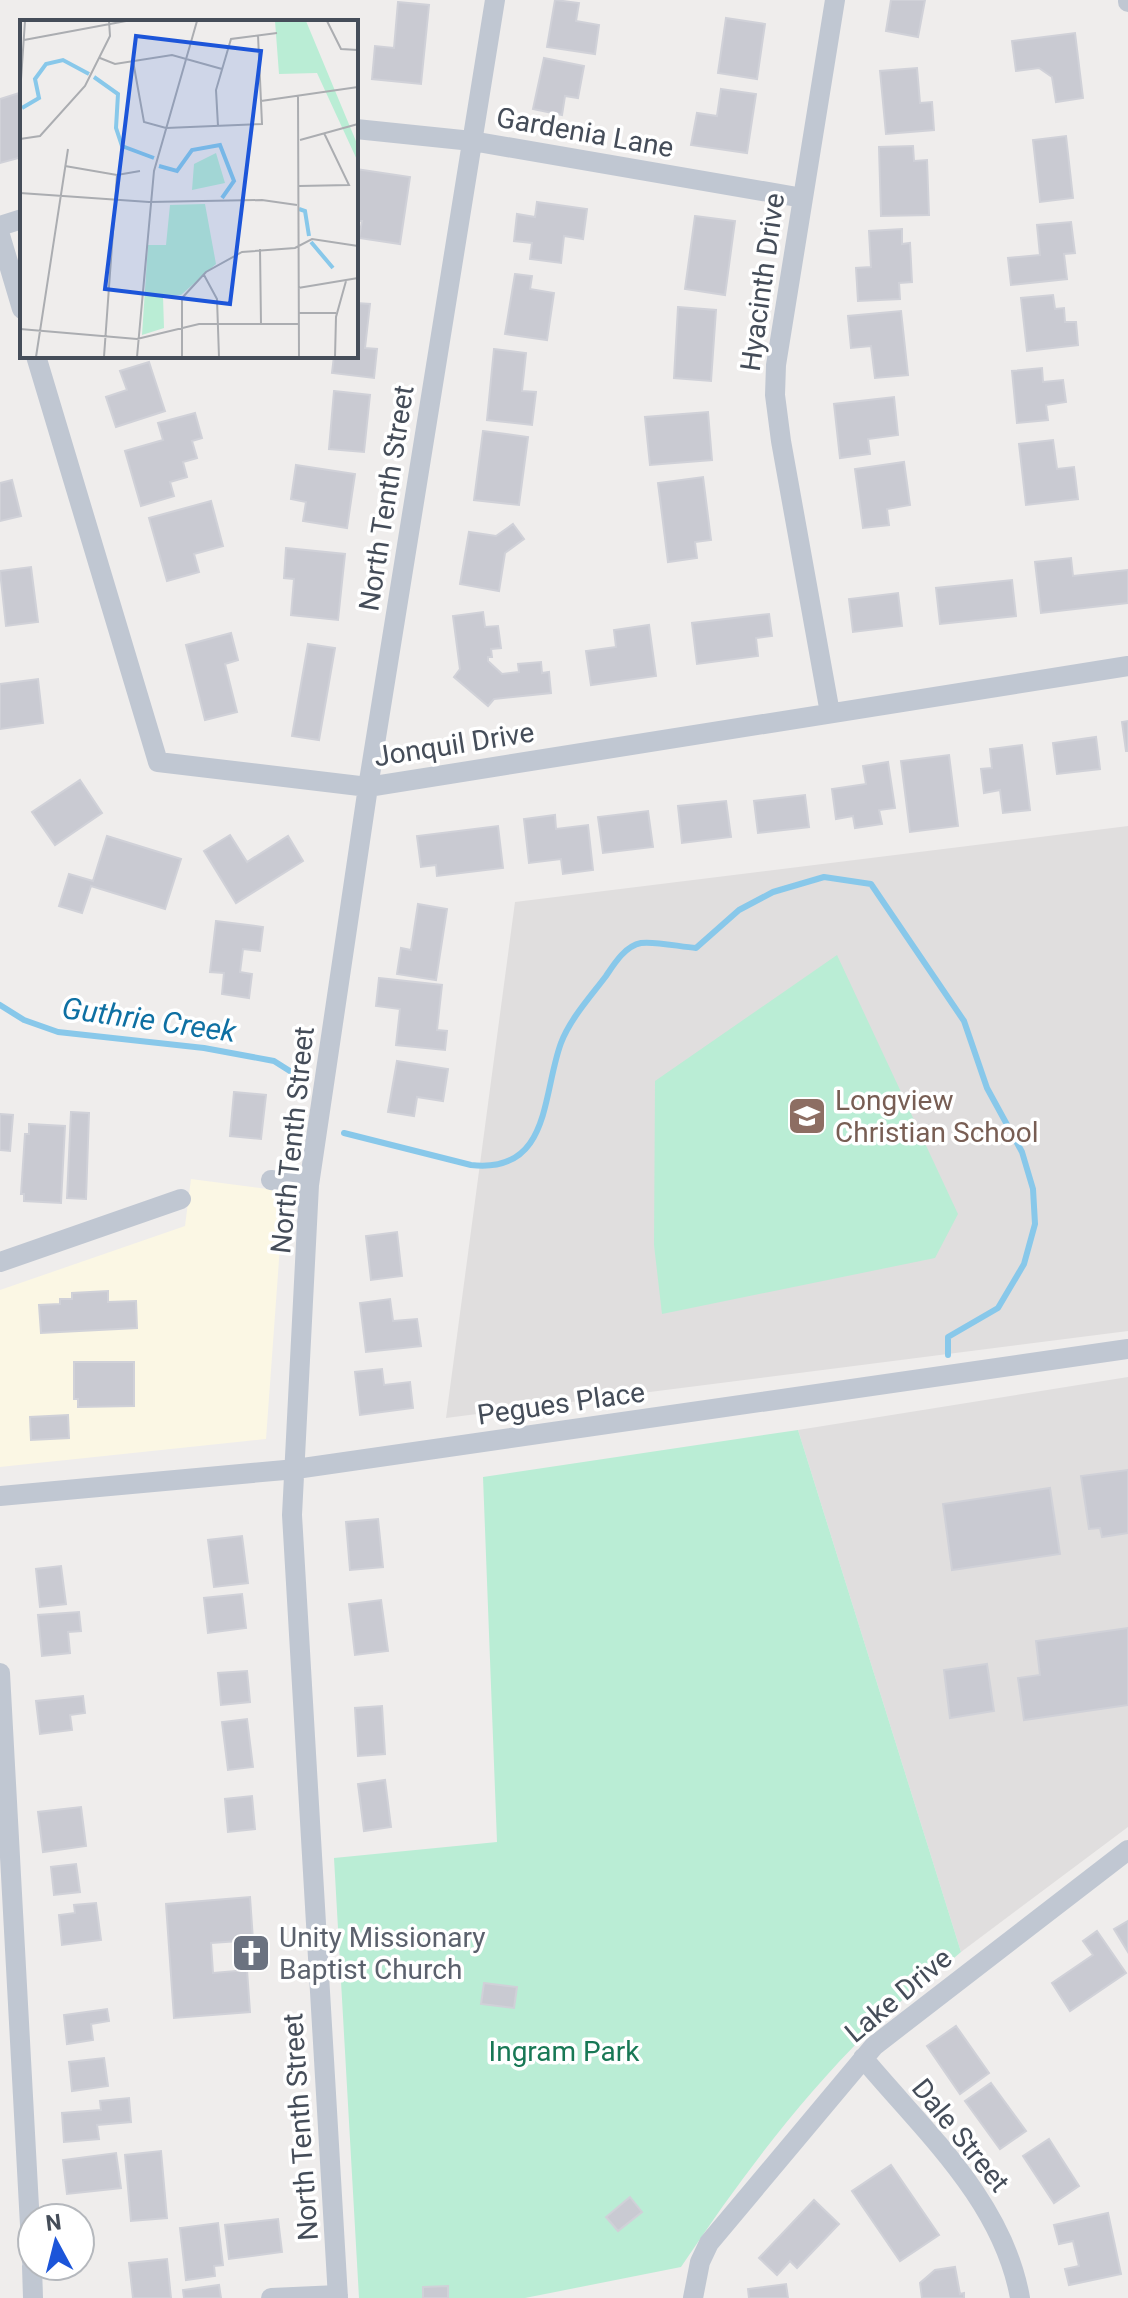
<svg xmlns="http://www.w3.org/2000/svg" width="1128" height="2298" viewBox="0 0 1128 2298" font-family="Roboto,sans-serif">
<style>
.commercial{fill:#fbf7e4}
.education{fill:#e0dede}
.green{fill:#baedd5}
.lines{fill:none;stroke-linecap:round;stroke-linejoin:round}
.stream{stroke:#88c8ea;stroke-width:6}
.building{fill:#c9cad2;stroke:#d0d1d8;stroke-width:2}
.minor{stroke:#c0c7d2;stroke-width:20}
.labels{text-anchor:middle;stroke-width:7;stroke-linejoin:round;paint-order:stroke}
.street-label{font-size:28px;fill:#454d59;stroke:#fff}
.education-label{font-size:28px;fill:#785e54;stroke:#fff;text-anchor:start}
.worship-label{font-size:28px;fill:#5b616d;stroke:#fff;text-anchor:start}
.park-label{font-size:28px;fill:#187855;stroke:#fff}
.water-label{font-size:30px;font-style:italic;fill:#0e70a3;stroke:#fff}
.inset-river{fill:none;stroke:#88c8ea;stroke-width:4}
.inset-road{fill:none;stroke:#abadb1;stroke-width:2}
.view{fill:#1c55d9;fill-opacity:0.15;stroke:#1c55d9;stroke-width:4}
.inset-edge{fill:none;stroke:#454d59;stroke-width:4}
</style>
<rect width="100%" height="100%" fill="#efedec"/>
<path class="commercial" d="M191 1179 284 1191 266 1439 0 1467V1290L185 1226Z"/>
<path class="education" d="M1128 826V1331L446 1418 515 902Z
M1128 1377V1827L961 1952 798 1430Z"/>
<path class="green" d="M837 955 958 1214 935 1258 662 1314 654 1245 655 1081Z
M798 1430 961 1952C933 1976 902 1998 876 2024 801 2097 739 2180 681 2267L525 2298H359L334 1858 497 1842 483 1477Z"/>
<g class="lines">
<path class="stream" d="M0 1005 24 1020 58 1032 204 1048 274 1061 293 1073
M344 1133 471 1165C551 1174 542 1094 561 1043 570 1019 591 996 606 976 614 964 625 946 641 943 655 941 681 947 696 948L739 910 773 892 824 877 871 884 964 1021 987 1088 1022 1152 1033 1189 1035 1224 1024 1264 998 1308 948 1337V1355"/>
</g>
<path class="building" d="M555 0 579 3 576 21 599 25 595 54 547 47Z
M891 0H925L918 37 886 31Z
M398 2 429 5 421 84 372 79 375 46 394 48Z
M726 18 765 24 757 79 718 73Z
M1075 33 1083 98 1056 102 1052 77 1039 68 1016 71 1012 41Z
M544 58 584 66 578 98 565 96 562 115 533 109Z
M917 68 920 103 932 102 934 130 886 134 880 71Z
M721 89 756 94 747 153 691 145 697 113 717 116Z
M22 92V115L20 116 22 157 0 163V99Z
M1066 136 1073 198 1040 202 1033 140Z
M913 146 914 161 927 160 929 215 881 216 879 147Z
M356 169 410 177 400 244 359 238 362 221H356Z
M537 202 587 209 583 239 564 236 561 263 530 259 532 243 514 241 517 214 535 217Z
M695 216 735 221 725 295 685 289Z
M1071 222 1075 253 1064 254 1067 279 1011 285 1008 258 1040 255 1037 225Z
M902 229V244L910 243 912 282 899 283 900 299 858 301 856 268 871 267 869 231Z
M515 274 532 276 530 289 554 293 547 340 505 334Z
M1053 295 1055 309 1064 308 1065 322H1076L1078 345 1027 351 1021 298Z
M356 303 370 304 365 348 377 349 374 378 332 373 334 356H356Z
M678 307 716 310 711 381 674 378Z
M901 311 908 375 875 378 871 346 851 348 848 316Z
M494 349 526 353 522 391 536 392 532 425 487 420Z
M149 362 165 411 116 427 106 397 127 390 120 371Z
M1042 368 1043 382 1063 380 1066 402 1046 405 1048 420 1017 423 1012 371Z
M334 391 370 395 364 452 329 449Z
M894 397 898 435 868 439 870 454 840 458 834 404Z
M708 412 712 460 650 465 645 417Z
M195 413 202 438 192 441 197 458 183 462 187 477 170 482 174 496 141 506 125 451 163 440 158 423Z
M483 431 528 437 519 505 474 500Z
M1053 440 1057 469 1074 467 1078 499 1026 505 1019 444Z
M904 462 910 505 887 509 889 525 863 528 855 469Z
M296 465 355 474 347 528 303 521 306 502 291 499Z
M703 477 711 540 695 542 697 558 668 562 658 483Z
M12 480 21 516 0 521V483Z
M211 501 223 546 194 554 199 572 167 581 149 518Z
M513 524 524 539 505 553 499 591 460 584 469 532 496 536Z
M286 548 345 554 338 620 291 615 294 579 284 578Z
M1071 558 1073 576 1128 570V603L1041 613 1035 562Z
M31 567 38 622 6 626 0 571Z
M1012 580 1016 616 940 624 936 588Z
M898 593 902 626 853 632 849 599Z
M483 612 485 627 498 626 501 648 491 649 492 657H488V661L502 674 519 672 518 664 541 662 542 673 549 672 551 693 494 699 488 706 454 677 460 669 453 616Z
M769 614 772 636 756 638 758 656 697 664 692 623Z
M649 625 656 676 591 685 586 651 616 647 614 630Z
M231 633 238 660 225 664 237 712 205 720 186 645Z
M308 644 335 648 319 740 292 736Z
M38 679 43 723 0 729V684Z
M1128 721V751H1126L1122 722Z
M1096 737 1100 769 1057 774 1053 743Z
M1022 745 1030 810 1003 813 1000 790 984 793 981 769 992 768 990 749Z
M949 755 958 826 910 832 901 761Z
M888 762 895 808 879 810 882 824 855 828 853 816 836 819 832 789 866 784 863 766Z
M80 780 102 813 55 845 32 812Z
M805 795 809 827 758 833 754 801Z
M726 801 731 837 682 843 678 806Z
M648 811 653 847 603 853 598 817Z
M555 815 556 829 588 825 593 870 563 874 561 859 529 863 524 819Z
M498 826 503 868 437 876 436 865 421 867 417 836Z
M230 835 247 862 288 836 303 861 236 903 204 851Z
M107 836 181 859 165 909 91 886 82 913 59 906 69 874 93 881Z
M418 904 447 909 436 980 397 974 401 948 411 950Z
M216 921 263 927 260 951 243 949 240 972 252 974 249 998 222 994 224 973 210 972Z
M379 978 442 985 437 1030 447 1031 445 1050 396 1045 400 1009 376 1006Z
M397 1061 448 1069 443 1101 417 1097 414 1116 388 1112Z
M234 1092 266 1095 261 1139 230 1136Z
M71 1112 89 1113 86 1199 67 1198Z
M0 1114 13 1115 10 1151 0 1150Z
M29 1124 65 1126 61 1203 24 1201V1194H21L25 1134H29Z
M397 1232 402 1276 371 1280 366 1236Z
M108 1291V1302L136 1301 137 1328 41 1333 39 1305 60 1304V1299H72V1293Z
M390 1299 393 1321 417 1319 421 1346 366 1352 360 1303Z
M74 1362H134V1406L78 1407V1399H74Z
M382 1369 384 1385 410 1382 413 1408 360 1415 355 1372Z
M68 1415 69 1438 31 1440 30 1417Z
M1128 1470V1533L1102 1537 1100 1528 1089 1529 1081 1476Z
M1050 1488 1060 1554 952 1570 943 1504Z
M378 1519 383 1567 350 1570 346 1522Z
M242 1536 248 1583 214 1587 208 1540Z
M61 1566 66 1604 40 1607 36 1569Z
M242 1594 246 1628 208 1633 204 1598Z
M381 1600 388 1651 355 1655 349 1604Z
M79 1612 81 1631 68 1632 70 1653 42 1656 38 1615Z
M1128 1628V1705L1024 1720 1018 1678 1040 1675 1036 1641Z
M987 1664 994 1711 950 1718 944 1670Z
M247 1671 250 1702 221 1705 218 1673Z
M83 1696 85 1713 70 1715 72 1730 40 1734 36 1701Z
M382 1706 385 1754 358 1756 355 1708Z
M247 1719 253 1767 228 1770 222 1722Z
M385 1780 391 1827 364 1831 358 1784Z
M252 1796 255 1829 228 1832 225 1799Z
M81 1807 86 1846 43 1852 38 1812Z
M76 1864 80 1892 54 1895 51 1867Z
M250 1897 253 1940 211 1943 213 1973 247 1970 250 2012 174 2018 166 1904Z
M96 1903 101 1940 62 1945 59 1915 75 1913 74 1905Z
M1128 1921V1952L1114 1929Z
M1097 1931 1126 1973 1070 2011 1052 1983 1093 1955 1083 1941Z
M484 1983 517 1987 514 2008 481 2004Z
M107 2009 109 2021 91 2024 93 2040 67 2044 64 2015Z
M956 2026 989 2073 960 2094 927 2046Z
M104 2058 108 2086 72 2091 69 2062Z
M991 2083 1026 2131 1000 2149 965 2101Z
M129 2098 131 2122 97 2125 99 2139 64 2142 62 2113 101 2110 100 2101Z
M1049 2139 1079 2186 1054 2203 1023 2156Z
M161 2151 167 2218 131 2221 125 2155Z
M116 2153 121 2188 67 2194 63 2160Z
M891 2165 939 2235 900 2261 852 2191Z
M630 2197 642 2212 618 2231 606 2217Z
M814 2200 839 2224 797 2268 790 2261 777 2275 759 2258Z
M1108 2213 1121 2274 1069 2285 1065 2269 1079 2266 1073 2241 1059 2244 1054 2225Z
M278 2219 282 2252 229 2259 225 2225Z
M218 2223 223 2265 214 2266 215 2276 186 2280 180 2228Z
M167 2259 171 2298H133L129 2263Z
M955 2267 960 2294 964 2293V2298H922L920 2283 935 2270Z
M786 2284 788 2298H749L748 2289Z
M219 2285 221 2298H184L183 2290Z
M448 2286V2298H423V2287Z"/>
<g class="lines">
<path class="minor" d="M1128 0V2
M356 129 472 141 803 198
M0 226 22 219
M0 235 22 309
M36 356 158 762 368 787 1128 666
M830 713 781 441 775 395 776 365 835 0
M271 1180 309 1185
M0 1262 181 1199
M0 1496 296 1469 1128 1349
M0 1673 32 2262
M863 2058C924 2131 1003 2201 1020 2298
M32 2266 33 2298
M271 2298 338 2295
M338 2298 292 1515 309 1185 368 787 495 0
M693 2298 700 2262 709 2243 874 2046 1128 1850"/>
</g>
<defs>
<g id="school-square" transform="scale(2)"><rect x="-9" y="-9" width="18" height="18" rx="4" fill="#8d6e63" stroke="#fff"/><path d="M0-5L7-2L0 1L-7-2ZM-4 1L0 2.5L4 1V4Q0 6-4 4Z" fill="#fff"/></g>
<g id="church-square" transform="scale(2)"><rect x="-9" y="-9" width="18" height="18" rx="4" fill="#6b7280" stroke="#fff"/><path d="M-1.2-6h2.4v3.5h3.3v2.4h-3.3V6h-2.4V-.1h-3.3v-2.4h3.3Z" fill="#fff"/></g>
</defs>
<g fill-rule="evenodd">
<use href="#school-square" x="807" y="1116"/>
<use href="#church-square" x="251" y="1953"/>
</g>
<g class="labels">
<g class="street-label">
<text transform="translate(585 132) rotate(10)" y="10">Gardenia Lane</text>
<text transform="translate(762 282) rotate(-82)" y="10">Hyacinth Drive</text>
<text transform="translate(386 498) rotate(-81)" y="10">North Tenth Street</text>
<text transform="translate(454 744) rotate(-9)" y="10">Jonquil Drive</text>
<text transform="translate(292 1140) rotate(-84)" y="10">North Tenth Street</text>
<text transform="translate(561 1403) rotate(-8)" y="10">Pegues Place</text>
<text transform="translate(898 1995) rotate(-40)" y="10">Lake Drive</text>
<text transform="translate(300 2127) rotate(-94)" y="10">North Tenth Street</text>
<text transform="translate(961 2135) rotate(51)" y="10">Dale Street</text>
</g>
<g class="education-label">
<text x="835" y="1110">Longview<tspan x="835" dy="32">Christian School</tspan></text>
</g>
<g class="worship-label">
<text x="279" y="1947">Unity Missionary<tspan x="279" dy="32">Baptist Church</tspan></text>
</g>
<g class="park-label">
<text x="564" y="2061">Ingram Park</text>
</g>
<g class="water-label">
<text transform="translate(149 1020) rotate(8)" y="10">Guthrie Creek</text>
</g>
</g>
<g transform="translate(20 20)">
<rect width="338" height="338" fill="#efedec"/>
<path d="M255 1H286L338 126V142L297 53 259 54ZM196 133 205 163 172 170 174 144ZM185 184 196 244 161 275 143 276 144 308 122 315 128 225H146L150 185Z" fill="#baedd5"/>
<path class="inset-river" d="M74 57 98 74 96 108 102 126 134 138M2 88 19 78 15 59 26 44 43 40 69 54M139 146 157 151 172 130 200 125 214 161 202 178M279 189 285 191 289 216M291 222 313 248"/>
<path class="inset-road" d="M307 1 321 29 338 30M4 20 106 1M80 38 95 44 152 35 202 49M113 41 124 102 146 108 242 104 238 15M0 74 5 1M278 76 279 337M241 81 338 67M198 106 196 70 211 19 257 13M0 119 20 116 65 66 90 16 89 1M280 120 338 104M45 146 97 155 120 151M279 166 329 165 304 113M0 173 129 182 242 180 277 185M240 229 241 304M184 255 197 279 199 337M278 268 338 258M278 293H316M0 309 117 319 179 304H278M16 337 48 129M84 337 97 155M117 337 134 151 177 1M162 337V278L186 252 222 232 275 228 292 219 338 226M315 337 316 297 326 261"/>
<path class="view" d="M116 16 241 31 210 284 85 269Z"/>
<rect width="338" height="338" class="inset-edge"/>
</g>
<g transform="translate(56 2242) rotate(353)"><circle r="38" fill="#ffffff" stroke="#b5b8bd" stroke-width="2"/>
<path d="M0-6L14 30L0 20L-14 30Z" fill="#1c55d9"/>
<text y="-12" font-size="22" font-weight="bold" text-anchor="middle" fill="#454d59">N</text>
</g>
</svg>
